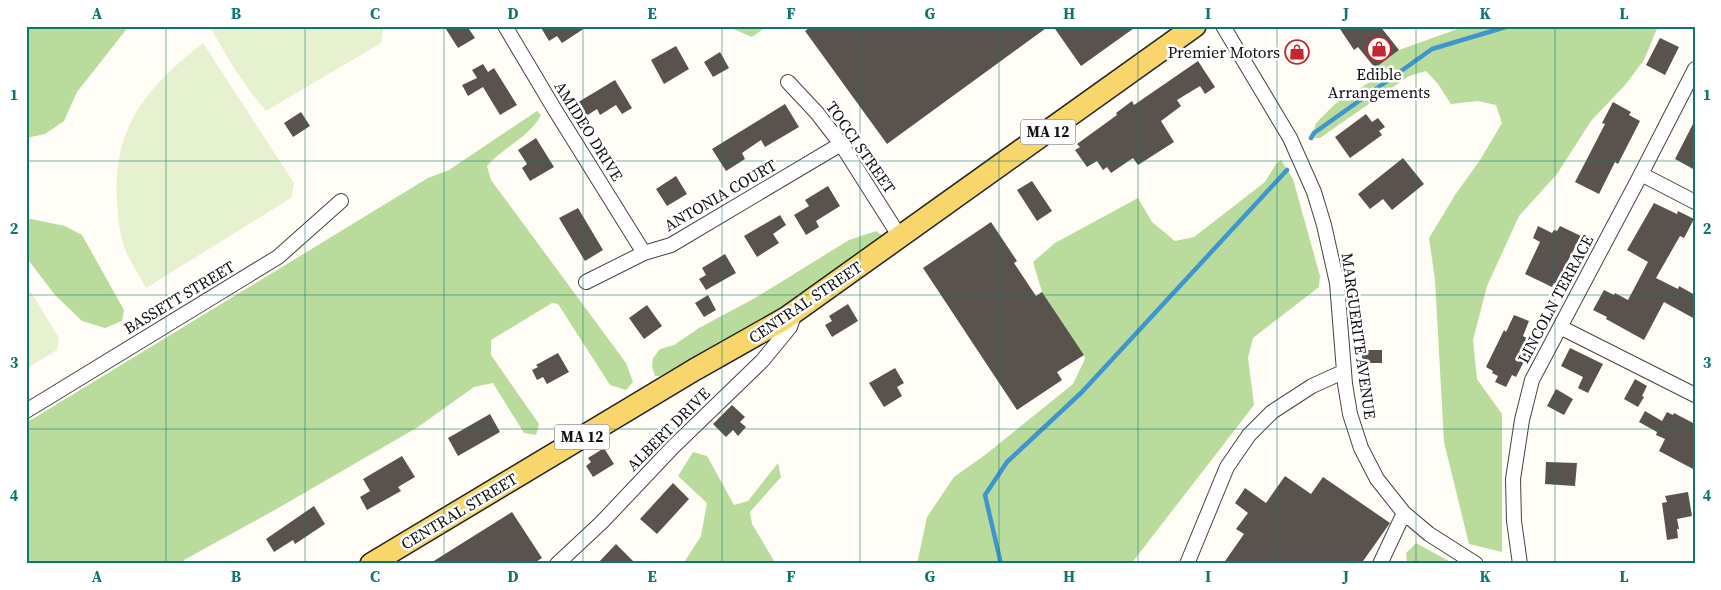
<svg xmlns="http://www.w3.org/2000/svg" width="1721" height="590" viewBox="0 0 1721 590" font-family="'Source Serif 4',serif">
<style>
.forest{fill:#b9dc9c}
.pitch{fill:#e6f2cf}
.lines{fill:none;stroke-linecap:round;stroke-linejoin:round}
.stream{stroke:#3f96cf;stroke-width:4.5}
.building{fill:#5a524d}
.minor-casing{stroke:#444;stroke-width:16}
.primary-casing{stroke:#222;stroke-width:24}
.minor{stroke:#fff;stroke-width:14}
.primary{stroke:#f9d66b;stroke-width:21}
.grid{fill:none;stroke:#0f766e;stroke-width:1;stroke-opacity:0.55}
.labels{text-anchor:middle;stroke-width:5;stroke-linejoin:round;paint-order:stroke}
.shield{fill:#fff;stroke:#585858;stroke-width:1}
.shield-label{font-size:15px;font-weight:bold;fill:#111}
.poi-label{font-size:16px;fill:#111;stroke:#fff;text-anchor:end}
.street-label{font-size:16px;fill:#111;stroke:#fff}
.neatline{fill:none;stroke:#0f766e;stroke-width:2}
.grid-label{font-size:16px;text-anchor:middle;font-weight:bold;fill:#0f766e}
</style>
<rect width="100%" height="100%" fill="#fffdf5"/>
<path class="forest" d="M26 26H129L77 92 64 121 45 134 26 138Z
M726 26H767L752 37Z
M1466 26H1658L1644 60 1626 84 1591 121 1557 174 1519 216 1487 286 1473 340 1477 379 1502 414V552L1469 544 1444 442 1435 280 1429 238 1455 195 1480 160 1502 123 1496 105 1478 101 1451 104 1438 84 1426 71 1409 76 1320 138H1311L1316 123 1335 104 1373 80 1375 68 1399 50Z
M537 111 541 115C530 137 503 147 487 166L491 180 626 363 633 382 626 390 610 385 558 304 552 303 491 340V355L539 424 536 435 524 433 493 383 474 387 418 427 273 511 184 560 182 564H26V423L428 178 449 170Z
M1281 160 1293 179 1320 276 1319 287 1253 338 1248 358 1254 405 1131 564H917L927 517 954 477 985 455 1073 384 1085 359 1084 355 1042 292 1033 262 1055 243 1138 198 1152 222 1175 241 1194 237 1265 182 1276 164Z
M26 218 65 226 82 235 124 310 122 321 105 328 82 321 55 295 26 257Z
M876 231 882 235 881 241 769 315 660 376H655L652 366 653 358 660 349 674 345 699 328 755 298 849 240Z
M693 452 707 456 734 505 748 501 778 463 781 477 750 512 752 524 776 564H683L701 536 707 503 678 476Z
M1416 543 1454 564H1407L1406 553Z"/>
<path class="pitch" d="M210 26H381L383 30 381 43 266 111C244 85 226 57 210 26Z
M203 43 294 183 291 198 146 288C140 277 133 266 127 254 120 238 118 220 117 202 112 127 147 87 203 43Z
M26 284 59 338 57 350 26 369Z"/>
<g class="lines">
<path class="stream" d="M1311 138 1314 133 1432 49 1509 26
M1001 564 985 495 1007 462 1082 392 1287 170"/>
</g>
<path class="building" d="M444 26H467L475 38 458 48Z
M540 26H588L562 43 557 36 549 41Z
M812 26H1049L887 144 805 31Z
M1053 26H1137L1081 66Z
M1338 26H1380L1399 50 1375 68 1358 47 1354 50Z
M1660 38 1679 47 1665 75 1646 65Z
M676 46 689 69 664 84 651 60Z
M720 52 729 68 713 77 704 62Z
M1198 61 1215 87 1205 94 1200 86 1177 100 1181 106 1161 121 1174 142 1138 165 1133 158 1111 173 1107 167 1103 170 1097 161 1087 167 1075 150 1080 147 1077 144 1117 115 1116 113 1132 101 1134 105Z
M483 64 488 72 494 68 517 105 500 115 483 87 468 96 462 85 477 78 472 70Z
M615 80 632 108 622 114 616 105 600 115 597 109 583 118 575 104Z
M1613 102 1631 112 1629 115 1640 121 1618 164 1615 162 1599 194 1575 182 1605 124 1602 123Z
M785 104 799 127 765 147 761 140 742 153 745 159 726 171 712 149Z
M301 112 310 126 293 137 284 123Z
M1366 114 1372 122 1378 118 1385 127 1379 131 1382 135 1350 158 1335 137Z
M1695 120V170L1675 159Z
M536 138 554 167 530 181 522 168 527 164 518 150Z
M1403 158 1424 184 1392 210 1383 199 1370 209 1358 194Z
M676 176 687 194 667 206 656 189Z
M1032 181 1052 211 1037 221 1017 190Z
M828 186 840 206 816 221 819 227 806 235 794 215 809 206 805 200Z
M1654 203 1677 214 1678 211 1694 219 1684 238 1680 236 1656 278 1678 289 1679 286 1695 295V319L1664 302 1644 340 1606 319 1607 317 1593 310 1604 290 1614 295 1615 293 1628 300 1648 262 1627 250Z
M578 208 603 250 585 261 559 218Z
M780 215 786 225 773 234 779 243 757 257 744 236Z
M991 222 1017 261 1014 263 1036 296 1042 292 1084 355 1057 372 1062 380 1017 410 923 268Z
M1538 226 1552 233 1554 230 1557 231 1560 226 1581 236 1563 270 1565 271 1558 285 1554 283 1552 287 1525 274 1540 242 1533 238Z
M725 254 736 273 706 290 699 279 706 275 702 268Z
M708 295 716 310 704 317 695 303Z
M848 304 858 321 832 337 825 325 832 321 829 316Z
M647 305 662 326 644 339 629 318Z
M1514 315 1529 321 1523 336 1534 342 1516 377 1512 375 1506 387 1495 382 1498 376 1492 373 1493 371 1486 367 1504 330 1506 332Z
M1570 348 1603 364 1588 393 1578 388 1583 377 1561 366Z
M1362 350H1382V363H1362Z
M558 353 569 372 547 384 543 377 537 380 532 370 538 367 536 365Z
M895 368 904 383 897 387 902 396 884 407 869 383Z
M1635 379 1647 386 1642 396 1644 397 1638 407 1624 399Z
M1556 389 1573 399 1564 415 1547 406Z
M732 405 745 417 740 422 746 427 738 436 733 430 726 437 713 424Z
M1645 411 1662 421 1667 412 1673 415 1674 413 1695 424V470L1659 451 1665 439 1656 435 1657 432 1639 422Z
M490 414 500 432 458 456 448 438Z
M604 448 614 464 593 477 586 466 591 462 588 458Z
M402 456 415 477 398 487 401 491 367 510 360 497 370 491 363 479Z
M1546 462 1577 463 1575 486 1545 484Z
M1285 476 1311 494 1323 477 1390 523 1361 564H1223L1244 534 1236 529 1248 513 1235 503 1245 488 1266 503Z
M673 483 689 499 657 534 640 519Z
M1688 492 1692 516 1677 519 1679 529H1677L1678 538 1667 540 1662 503 1667 502 1665 496Z
M314 506 325 524 295 544 293 540 274 552 266 539Z
M512 512 542 558 533 564H429Z
M616 544 636 564H597Z"/>
<g class="lines">
<g class="minor-casing">
<path id="minor" d="M505 26 555 110 644 253
M1223 26 1290 138 1314 192 1324 225 1337 283 1345 384 1350 414 1361 448 1377 479 1404 513 1429 534 1476 564
M788 82 817 113 841 144 900 237
M1641 174 1695 202
M586 282 644 253 671 245 841 144
M1560 327 1695 395
M26 411 278 257 341 201
M557 564 602 522 673 447 762 361 790 327 795 313
M1187 564 1227 467 1249 435 1272 412 1312 386 1343 372
M1380 564 1404 513
M1520 564 1514 521 1513 479 1522 420 1532 380 1638 180 1695 69"/>
</g>
<g class="primary-casing">
<path id="primary" d="M371 564 694 370 786 318 1195 26"/>
</g>
<use href="#minor" class="minor"/>
<use href="#primary" class="primary"/>
</g>
<path class="grid" d="M166 26V564M305 26V564M444 26V564M583 26V564M722 26V564M860 26V564M999 26V564M1138 26V564M1277 26V564M1416 26V564M1555 26V564M26 161H1695M26 295H1695M26 429H1695"/>
<defs>
<g id="shop-ring" transform="scale(1.25)"><circle r="9.5" fill="#fff" stroke="#c4262e" stroke-width="1.5"/><path d="M-5-2.5h2.3a2.7 3.5 0 0 1 5.4 0H5L5.5 6h-11ZM-1.5-2.5h3a1.5 2.3 0 0 0-3 0Z" fill="#c4262e"/></g>
</defs>
<g fill-rule="evenodd">
<use href="#shop-ring" x="1379" y="49"/>
<use href="#shop-ring" x="1297" y="52"/>
</g>
<g class="labels">
<g class="shield">
<rect x="1020.5" y="119.5" width="55" height="25" rx="4"/>
<rect x="554.5" y="424.5" width="55" height="25" rx="4"/>
</g>
<g class="shield-label">
<text x="1048" y="137">MA 12</text>
<text x="582" y="442">MA 12</text>
</g>
<g class="poi-label">
<text x="1280" y="58">Premier Motors</text>
<text x="1379" y="80" text-anchor="middle">Edible<tspan x="1379" dy="18">Arrangements</tspan></text>
</g>
<g class="street-label">
<text transform="translate(589 131) rotate(58)" y="6">AMIDEO DRIVE</text>
<text transform="translate(861 147) rotate(55)" y="6">TOCCI STREET</text>
<text transform="translate(720 195) rotate(-30)" y="6">ANTONIA COURT</text>
<text transform="translate(179 297) rotate(-31)" y="6">BASSETT STREET</text>
<text transform="translate(1555 299) rotate(-62)" y="6">LINCOLN TERRACE</text>
<text transform="translate(805 302) rotate(-34)" y="6">CENTRAL STREET</text>
<text transform="translate(1359 336) rotate(82)" y="6">MARGUERITE AVENUE</text>
<text transform="translate(668 429) rotate(-45)" y="6">ALBERT DRIVE</text>
<text transform="translate(459 511) rotate(-31)" y="6">CENTRAL STREET</text>
</g>
</g>
<rect width="1721" height="590" fill="none" stroke="#ffffff" stroke-width="55"/>
<rect x="28" y="28" width="1666" height="534" class="neatline"/>
<g class="grid-label">
<text x="97" y="19">A</text>
<text x="236" y="19">B</text>
<text x="375" y="19">C</text>
<text x="513" y="19">D</text>
<text x="652" y="19">E</text>
<text x="791" y="19">F</text>
<text x="930" y="19">G</text>
<text x="1069" y="19">H</text>
<text x="1208" y="19">I</text>
<text x="1346" y="19">J</text>
<text x="1485" y="19">K</text>
<text x="1624" y="19">L</text>
<text x="14" y="100">1</text>
<text x="1707" y="100">1</text>
<text x="14" y="234">2</text>
<text x="1707" y="234">2</text>
<text x="14" y="368">3</text>
<text x="1707" y="368">3</text>
<text x="14" y="501">4</text>
<text x="1707" y="501">4</text>
<text x="97" y="582">A</text>
<text x="236" y="582">B</text>
<text x="375" y="582">C</text>
<text x="513" y="582">D</text>
<text x="652" y="582">E</text>
<text x="791" y="582">F</text>
<text x="930" y="582">G</text>
<text x="1069" y="582">H</text>
<text x="1208" y="582">I</text>
<text x="1346" y="582">J</text>
<text x="1485" y="582">K</text>
<text x="1624" y="582">L</text>
</g>
</svg>
